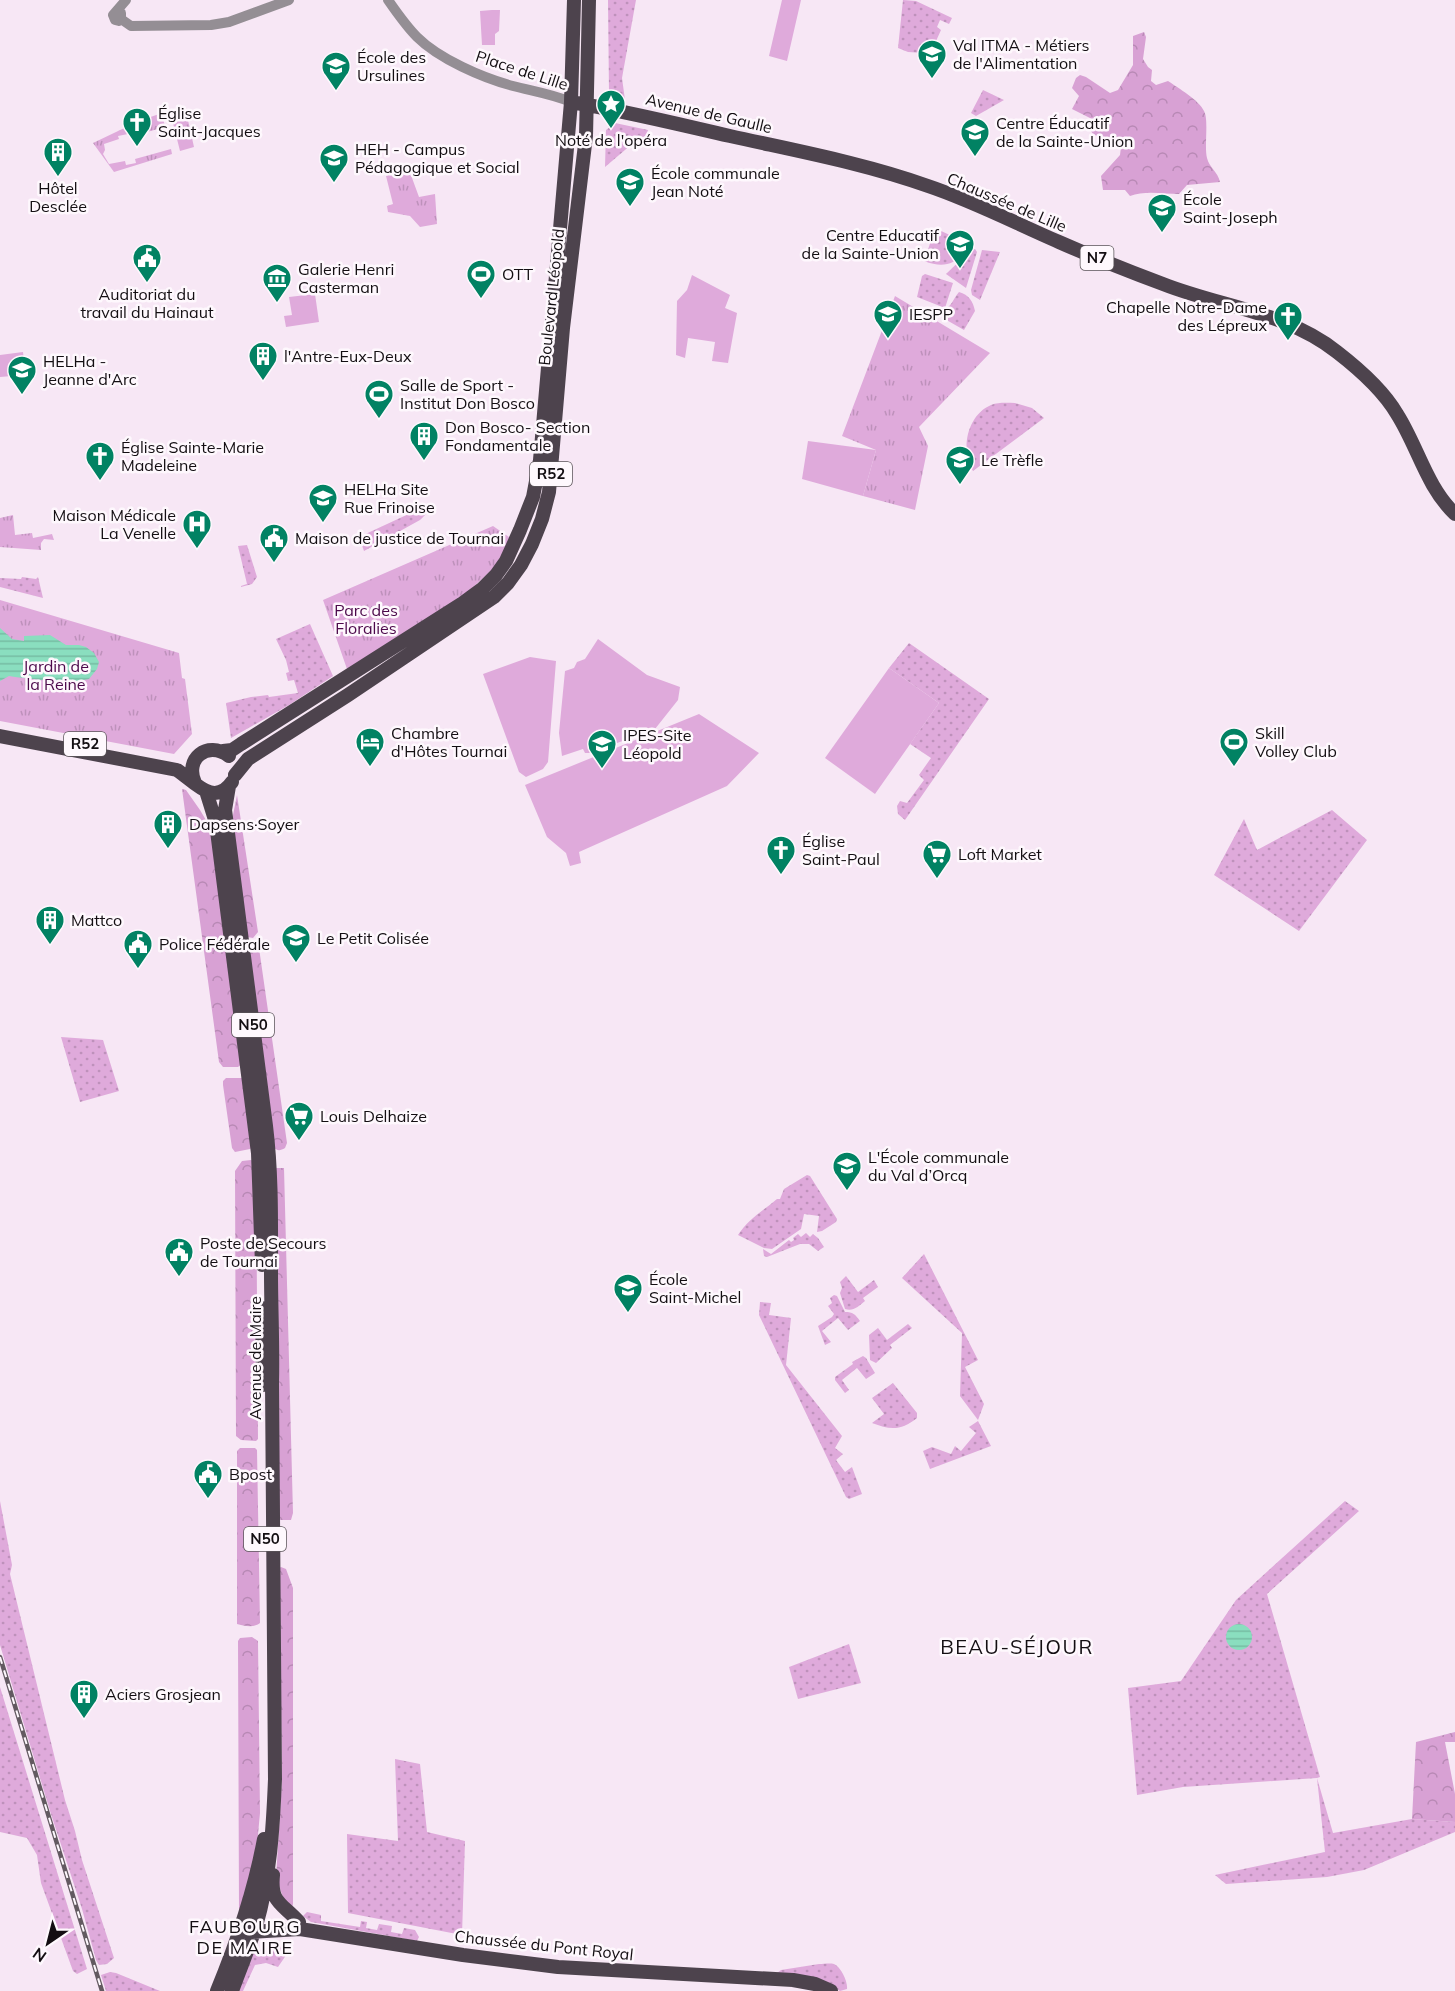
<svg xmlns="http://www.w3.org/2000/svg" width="1455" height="1991" viewBox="0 0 1455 1991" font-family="Mulish,sans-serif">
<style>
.grass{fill:url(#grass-dots)}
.forest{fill:url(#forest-crowns)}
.park{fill:url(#park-tufts)}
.garden{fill:#dfaadb}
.water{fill:url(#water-rules)}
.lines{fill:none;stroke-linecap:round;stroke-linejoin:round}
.minor{stroke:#948e94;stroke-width:10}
.major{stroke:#4d434d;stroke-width:14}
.rail-casing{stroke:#635a61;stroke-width:4.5}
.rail{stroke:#fef8fd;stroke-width:2;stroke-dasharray:7;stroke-linecap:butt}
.labels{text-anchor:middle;stroke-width:5;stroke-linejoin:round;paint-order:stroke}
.shield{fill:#fef8fd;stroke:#5a5458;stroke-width:1.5}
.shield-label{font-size:15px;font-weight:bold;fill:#130e12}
.poi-label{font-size:16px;fill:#130e12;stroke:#fef8fd;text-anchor:start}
.street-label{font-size:16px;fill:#130e12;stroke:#fef8fd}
.park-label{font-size:16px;fill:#4c094b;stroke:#fef8fd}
.neighbourhood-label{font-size:18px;letter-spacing:1.5px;fill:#130e12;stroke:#fef8fd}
.quarter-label{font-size:20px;letter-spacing:1.5px;fill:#130e12;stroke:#fef8fd}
</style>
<defs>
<pattern id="grass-dots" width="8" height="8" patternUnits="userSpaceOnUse" patternTransform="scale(1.5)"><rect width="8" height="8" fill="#dfaadb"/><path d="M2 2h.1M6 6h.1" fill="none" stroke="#be91bb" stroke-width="1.8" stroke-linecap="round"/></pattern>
<pattern id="forest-crowns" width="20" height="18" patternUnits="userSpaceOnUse" patternTransform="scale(1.5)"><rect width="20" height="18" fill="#d8a1d4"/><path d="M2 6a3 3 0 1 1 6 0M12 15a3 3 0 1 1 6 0" fill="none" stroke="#b889b5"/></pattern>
<pattern id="park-tufts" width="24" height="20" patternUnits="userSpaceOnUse" patternTransform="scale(1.5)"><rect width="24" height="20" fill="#dfaadb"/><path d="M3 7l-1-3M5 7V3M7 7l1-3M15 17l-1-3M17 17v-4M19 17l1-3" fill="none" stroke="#be91bb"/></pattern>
<pattern id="water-rules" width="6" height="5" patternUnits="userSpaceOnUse" patternTransform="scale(1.5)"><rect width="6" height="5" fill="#8adebf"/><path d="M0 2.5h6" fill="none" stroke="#76bda3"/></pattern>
</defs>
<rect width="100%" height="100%" fill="#f7e7f5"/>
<path class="grass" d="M608 0H636L622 78 625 100 620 103 609 93Z
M903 0 916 1 952 18 949 24 940 20 937 27 941 30 932 50 926 48 924 53 908 52 898 48Z
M983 90 1004 100 976 116 971 113Z
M615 123 648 130 646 137 638 145 632 144 605 167 606 130Z
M939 230 967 243 970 248C955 264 945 269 924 261L934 232Z
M975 249 977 252 966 288 946 274 971 250Z
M982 250 1000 252 980 300 972 295 971 290Z
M925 274 953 283 945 308 917 297 922 276Z
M959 292C969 295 973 301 975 311L964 330 936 314 939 308C951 311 952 300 959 292Z
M1015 403 1032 408 1044 418 973 471C960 450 967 415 991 405 999 402 1007 403 1015 403Z
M426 506 431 509 420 520 364 551 359 537Z
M247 545 257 577 252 584 241 587V586L247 584 238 546Z
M22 577 36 579 38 577 43 598 0 587V578L21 579Z
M310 624 333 676 289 705 231 738 226 703 251 697 268 695 269 697 298 693 294 680 288 681 286 673 289 672 286 660 276 639Z
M909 643 989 699 905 820 898 814 897 806 900 801 907 803 924 780 919 775 931 758 910 744 939 703 889 668Z
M1332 810 1367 840 1299 931 1214 875 1244 819 1257 850Z
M61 1037 103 1040 119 1091 80 1102Z
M807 1175 810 1176 837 1219 836 1222 822 1231 817 1232 819 1216 804 1214 801 1229 772 1249 764 1248 738 1235C748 1219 764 1210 777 1199H780L784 1189Z
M806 1233 810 1237 813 1234 818 1238 824 1247 818 1251 809 1244H800L767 1257 764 1256 763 1249 771 1254 789 1240 791 1242 794 1240 793 1238 798 1234 801 1237Z
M924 1254 978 1360 965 1367 984 1404 978 1420 960 1396 962 1333 902 1278Z
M846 1276 858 1292 874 1280 878 1287 863 1298 865 1301C859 1306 853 1312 845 1309L840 1293 842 1288 840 1282Z
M834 1295 837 1296 845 1312C853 1312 855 1314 860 1321L848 1330 838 1318 822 1331 831 1342 825 1345 818 1326 832 1317 834 1314 828 1306 832 1303 830 1298Z
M760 1302 771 1303 769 1315 791 1318 786 1365 842 1436 835 1448 843 1454 836 1460 845 1472 852 1467 862 1494 849 1499 846 1497 759 1315Z
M908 1324 912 1328 890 1345 892 1348 876 1363 870 1360 869 1335 878 1328 887 1340Z
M863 1356 866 1358 875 1373 866 1379 857 1368 842 1380 849 1390 845 1393 835 1380V1377L853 1364 852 1362Z
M893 1383 917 1413V1418C901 1431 890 1430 872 1423L884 1414 872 1398Z
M978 1421 991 1446 930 1469 923 1451 932 1447 951 1454 955 1446 961 1451 976 1433 969 1427Z
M0 1501 12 1565 10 1574 65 1800 75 1831 82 1860 114 1958 107 1964 99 1965 96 1960 82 1909 50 1811 0 1645Z
M1345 1501 1359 1511 1267 1594 1320 1777 1317 1778 1333 1833 1412 1819 1455 1822V1832L1364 1870 1327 1877 1226 1884 1215 1875 1325 1852 1317 1778 1183 1787 1137 1795 1128 1688 1181 1681 1236 1600Z
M849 1644 861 1683 798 1699 789 1667Z
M0 1687 87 1969 77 1974 73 1971 41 1883 37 1855 27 1838 0 1832Z
M395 1759 420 1764 427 1832 465 1841 462 1935 348 1913 347 1834 398 1841Z
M307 1912 321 1915V1921L360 1927 361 1921 367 1922 366 1928 377 1930 379 1924 392 1926 391 1932 402 1934 404 1928 415 1930 419 1937 417 1941 311 1922 303 1916Z
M283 1943 291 1948 278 1967 266 1963 255 1965 243 1991H238L253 1952Z
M819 1964C823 1964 830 1963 834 1964 841 1967 848 1982 847 1989L840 1991 834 1987 777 1973 781 1970Z
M110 1972 116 1973 160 1991H106L101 1975Z"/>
<path class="forest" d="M1144 32 1146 37 1143 59 1148 67 1152 70 1151 81 1156 85 1168 81C1178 88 1199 100 1204 111 1209 120 1204 146 1207 158 1209 167 1218 172 1220 182L1187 185 1179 194C1164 194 1145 190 1130 196L1125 190H1103L1101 176 1120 155 1121 147 1093 134 1091 131 1096 121 1072 109 1079 96 1072 88 1076 78 1080 75 1086 77 1110 93 1118 90 1133 65V36Z
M182 789 186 790 200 810 213 832 243 1063 238 1067H223L219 1062Z
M237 795 258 932 253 938 247 937 232 820Z
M256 945 259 948 287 1143 285 1148C280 1151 277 1151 273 1147L247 956 251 947Z
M226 1078H242L254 1146 250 1149 235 1152 232 1148 223 1085V1081Z
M251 1160 256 1164 258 1439 256 1441 241 1440 236 1436 235 1171 242 1161Z
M274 1168H284L293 1513 291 1520H279Z
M240 1448H255L257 1450 260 1623C254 1628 244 1626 237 1624V1451Z
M281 1567 286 1569 293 1588V1904L292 1908H287L276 1878 282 1780 279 1568Z
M252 1637 258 1641 260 1813 257 1845 243 1909 239 1910 238 1641 240 1638Z
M1455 1732V1742H1445L1455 1794V1822L1412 1819 1416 1742Z"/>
<path class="park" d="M185 107 194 147 180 151 170 111Z
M162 113 165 127 129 137 128 134 118 136 119 139 104 144 105 150 103 154 109 164 125 161 126 165 136 163 135 159 171 149 172 154 114 172 93 143 139 121Z
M408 167 419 197 435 194 437 224 420 227 410 216 388 212 387 206 393 204 386 176Z
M895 296 990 353 919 427 928 446 915 510 863 496 876 450 842 436Z
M13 515 15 535 32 533 33 538 52 534 54 540 44 539 41 543V550L0 547V518Z
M493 526 512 539 496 566 469 591 402 638 347 669 323 600Z
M0 600 179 653 182 678 185 679 192 734 174 754 0 721Z"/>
<path class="garden" d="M782 0H801L787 61 769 56Z
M492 10H500L499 31 495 34V45H482L480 11Z
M692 275 730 295 725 308 737 313 728 363 712 361 715 342 688 338 685 358 676 355 677 301 687 290Z
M315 294 319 322 286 327 284 316 292 315 289 297Z
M23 352 24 361 11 364 12 376 0 377V355Z
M808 441 876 450 863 496 802 479Z
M598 639 647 675 680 687 678 700 655 729 590 753H585L583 749 562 756 559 733 565 671 574 668 577 662 585 659Z
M530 657 556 661 548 762 543 769 526 777 519 772 483 674Z
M889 668 939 703 875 794 825 758Z
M699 714 759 753 727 786 579 852 581 863 570 866 566 853 547 837 525 785Z"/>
<path class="water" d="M0 628 12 639 24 641V636L50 635 66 645H79L86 647 94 653 99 662 97 669 89 679 68 683 15 677 9 676 0 681Z
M1226 1637a13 13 0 1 1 26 0a13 13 0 1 1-26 0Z"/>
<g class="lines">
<path class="minor" d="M388 0C397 13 406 26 417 37 439 59 483 78 513 86 532 91 552 94 571 102
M117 11 121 13V19L131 26 211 25 229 22 289 0
M121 19 119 21 115 20 113 15 126 0"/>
<path class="major" d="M571 102C625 111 677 124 730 136 797 151 863 163 928 186 973 201 1015 223 1059 242 1093 257 1128 271 1163 284 1221 307 1287 312 1337 352 1359 369 1383 390 1397 414 1418 447 1426 486 1455 514
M0 736 177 770C194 781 214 808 232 782
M223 751 232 750 241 744 463 603 482 589 496 575 506 561 520 530 533 497 540 460 571 102 574 0
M235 775 248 759 348 695 494 597 508 583 521 565 532 544 542 519 549 492 563 328 586 136 589 0
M195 783C184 759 207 740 229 756
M229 786 225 810 266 1126C272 1175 271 1224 271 1273 271 1310 273 1346 272 1383L275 1779C273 1829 270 1878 256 1926 249 1948 240 1969 232 1991
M206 791 216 823 258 1153 262 1265
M262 1308 263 1385
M273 1875C270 1903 282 1903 299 1922L300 1929
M248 1932 300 1929 463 1955 558 1967 793 1980 815 1984 831 1991
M217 1991C238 1940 254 1893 264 1839"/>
<g class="rail-casing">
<path id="rail" d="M0 1657 102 1991"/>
</g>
<use href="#rail" class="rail"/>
</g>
<defs>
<g id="school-pin" transform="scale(1.5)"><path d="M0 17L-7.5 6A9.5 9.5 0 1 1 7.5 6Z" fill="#018263" stroke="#fef8fd"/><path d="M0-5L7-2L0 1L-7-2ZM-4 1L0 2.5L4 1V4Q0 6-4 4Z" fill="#fff"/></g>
<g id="sight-pin" transform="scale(1.5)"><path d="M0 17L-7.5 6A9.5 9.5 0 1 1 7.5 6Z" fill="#018263" stroke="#fef8fd"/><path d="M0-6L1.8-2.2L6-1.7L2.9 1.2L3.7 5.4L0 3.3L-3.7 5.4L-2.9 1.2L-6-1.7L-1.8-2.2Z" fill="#fff"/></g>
<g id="church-pin" transform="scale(1.5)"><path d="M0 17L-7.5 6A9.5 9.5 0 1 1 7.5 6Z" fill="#018263" stroke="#fef8fd"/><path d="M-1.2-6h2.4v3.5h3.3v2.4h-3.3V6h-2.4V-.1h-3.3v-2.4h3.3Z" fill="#fff"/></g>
<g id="building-pin" transform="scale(1.5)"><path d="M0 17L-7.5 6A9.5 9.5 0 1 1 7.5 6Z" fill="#018263" stroke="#fef8fd"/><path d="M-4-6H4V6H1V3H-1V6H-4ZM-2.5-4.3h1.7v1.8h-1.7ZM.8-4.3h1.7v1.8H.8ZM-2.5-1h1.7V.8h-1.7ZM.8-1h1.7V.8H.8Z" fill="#fff"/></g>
<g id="university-pin" transform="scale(1.5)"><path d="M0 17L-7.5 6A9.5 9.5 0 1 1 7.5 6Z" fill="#018263" stroke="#fef8fd"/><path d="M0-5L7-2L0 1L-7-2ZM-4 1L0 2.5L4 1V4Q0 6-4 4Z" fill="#fff"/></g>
<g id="civic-pin" transform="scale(1.5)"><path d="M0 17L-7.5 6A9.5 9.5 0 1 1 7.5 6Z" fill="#018263" stroke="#fef8fd"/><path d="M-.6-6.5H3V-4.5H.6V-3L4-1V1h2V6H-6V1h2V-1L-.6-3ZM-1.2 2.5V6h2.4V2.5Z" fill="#fff"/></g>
<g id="stadium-pin" transform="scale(1.5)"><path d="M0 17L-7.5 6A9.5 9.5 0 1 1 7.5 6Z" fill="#018263" stroke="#fef8fd"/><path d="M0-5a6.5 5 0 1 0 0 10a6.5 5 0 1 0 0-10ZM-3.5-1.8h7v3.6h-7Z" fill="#fff"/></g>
<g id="museum-pin" transform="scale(1.5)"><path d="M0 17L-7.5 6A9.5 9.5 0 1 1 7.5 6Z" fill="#018263" stroke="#fef8fd"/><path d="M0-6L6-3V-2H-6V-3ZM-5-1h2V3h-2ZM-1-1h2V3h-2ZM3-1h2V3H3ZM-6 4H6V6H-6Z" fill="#fff"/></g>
<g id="hospital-pin" transform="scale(1.5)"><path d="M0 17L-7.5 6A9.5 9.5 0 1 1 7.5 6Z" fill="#018263" stroke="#fef8fd"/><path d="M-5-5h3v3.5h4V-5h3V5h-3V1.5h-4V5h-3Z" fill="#fff"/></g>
<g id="hotel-pin" transform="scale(1.5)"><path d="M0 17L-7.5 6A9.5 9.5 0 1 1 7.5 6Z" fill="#018263" stroke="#fef8fd"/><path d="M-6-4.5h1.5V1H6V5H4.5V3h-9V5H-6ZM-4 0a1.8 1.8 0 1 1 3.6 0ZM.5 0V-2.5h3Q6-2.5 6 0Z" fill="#fff"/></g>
<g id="supermarket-pin" transform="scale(1.5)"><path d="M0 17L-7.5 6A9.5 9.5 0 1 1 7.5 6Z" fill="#018263" stroke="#fef8fd"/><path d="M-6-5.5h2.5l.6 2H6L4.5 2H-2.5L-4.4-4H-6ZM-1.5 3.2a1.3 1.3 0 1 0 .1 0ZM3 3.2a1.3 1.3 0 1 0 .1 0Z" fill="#fff"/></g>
</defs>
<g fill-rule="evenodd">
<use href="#school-pin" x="932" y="54"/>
<use href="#school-pin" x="336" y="66"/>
<use href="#sight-pin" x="611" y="104"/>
<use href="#church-pin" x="137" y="122"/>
<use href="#school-pin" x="975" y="132"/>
<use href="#building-pin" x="58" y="152"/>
<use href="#university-pin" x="334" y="158"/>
<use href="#school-pin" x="630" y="182"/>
<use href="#school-pin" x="1162" y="208"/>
<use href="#school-pin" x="960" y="244"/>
<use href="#civic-pin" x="147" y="258"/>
<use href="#stadium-pin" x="481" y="274"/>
<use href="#museum-pin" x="277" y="278"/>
<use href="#school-pin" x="888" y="314"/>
<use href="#church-pin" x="1288" y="316"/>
<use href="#building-pin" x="263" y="356"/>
<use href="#university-pin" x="22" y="370"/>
<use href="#stadium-pin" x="379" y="394"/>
<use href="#building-pin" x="424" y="436"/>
<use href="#church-pin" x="100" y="456"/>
<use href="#school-pin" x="960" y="460"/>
<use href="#university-pin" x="323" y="498"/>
<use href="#hospital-pin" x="197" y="524"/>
<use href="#civic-pin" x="274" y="538"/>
<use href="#hotel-pin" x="370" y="742"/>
<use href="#stadium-pin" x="1234" y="742"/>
<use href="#school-pin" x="602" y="744"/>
<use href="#building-pin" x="168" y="824"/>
<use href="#church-pin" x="781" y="850"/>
<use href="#supermarket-pin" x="937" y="854"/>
<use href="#building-pin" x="50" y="920"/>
<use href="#school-pin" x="296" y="938"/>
<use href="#civic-pin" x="138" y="944"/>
<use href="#supermarket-pin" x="299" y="1116"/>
<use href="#school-pin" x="847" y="1166"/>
<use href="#civic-pin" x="179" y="1252"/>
<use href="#school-pin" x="628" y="1288"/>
<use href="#civic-pin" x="208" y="1474"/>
<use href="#building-pin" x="84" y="1694"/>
</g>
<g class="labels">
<g class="shield">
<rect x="1080.5" y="246" width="33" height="24" rx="4.5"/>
<rect x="530" y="462" width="42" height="24" rx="4.5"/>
<rect x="64" y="732" width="42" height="24" rx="4.5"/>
<rect x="232" y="1013" width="42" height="24" rx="4.5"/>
<rect x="244" y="1527" width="42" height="24" rx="4.5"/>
</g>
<g class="shield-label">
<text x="1097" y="263">N7</text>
<text x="551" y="479">R52</text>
<text x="85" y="749">R52</text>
<text x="253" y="1030">N50</text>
<text x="265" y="1544">N50</text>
</g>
<g class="poi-label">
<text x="953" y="51">Val ITMA - Métiers<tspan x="953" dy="18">de l'Alimentation</tspan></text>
<text x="357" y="63">École des<tspan x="357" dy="18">Ursulines</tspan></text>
<text x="158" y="119">Église<tspan x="158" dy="18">Saint-Jacques</tspan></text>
<text x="996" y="129">Centre Éducatif<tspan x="996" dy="18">de la Sainte-Union</tspan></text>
<text x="611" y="146" text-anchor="middle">Noté de l'opéra</text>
<text x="355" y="155">HEH - Campus<tspan x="355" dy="18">Pédagogique et Social</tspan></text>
<text x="651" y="179">École communale<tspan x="651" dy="18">Jean Noté</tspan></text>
<text x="58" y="194" text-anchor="middle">Hôtel<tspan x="58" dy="18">Desclée</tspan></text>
<text x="1183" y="205">École<tspan x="1183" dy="18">Saint-Joseph</tspan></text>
<text x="939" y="241" text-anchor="end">Centre Educatif<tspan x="939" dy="18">de la Sainte-Union</tspan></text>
<text x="298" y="275">Galerie Henri<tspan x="298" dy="18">Casterman</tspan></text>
<text x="502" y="280">OTT</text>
<text x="147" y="300" text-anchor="middle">Auditoriat du<tspan x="147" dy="18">travail du Hainaut</tspan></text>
<text x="1267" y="313" text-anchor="end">Chapelle Notre-Dame<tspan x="1267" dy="18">des Lépreux</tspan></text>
<text x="909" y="320">IESPP</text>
<text x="284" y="362">l'Antre-Eux-Deux</text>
<text x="43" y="367">HELHa -<tspan x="43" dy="18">Jeanne d'Arc</tspan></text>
<text x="400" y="391">Salle de Sport -<tspan x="400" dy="18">Institut Don Bosco</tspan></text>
<text x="445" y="433">Don Bosco- Section<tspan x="445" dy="18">Fondamentale</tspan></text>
<text x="121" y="453">Église Sainte-Marie<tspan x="121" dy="18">Madeleine</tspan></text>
<text x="981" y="466">Le Trèfle</text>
<text x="344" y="495">HELHa Site<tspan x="344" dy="18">Rue Frinoise</tspan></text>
<text x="176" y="521" text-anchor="end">Maison Médicale<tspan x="176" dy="18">La Venelle</tspan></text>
<text x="295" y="544">Maison de justice de Tournai</text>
<text x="391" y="739">Chambre<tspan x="391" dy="18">d'Hôtes Tournai</tspan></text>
<text x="1255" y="739">Skill<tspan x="1255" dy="18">Volley Club</tspan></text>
<text x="623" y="741">IPES-Site<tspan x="623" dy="18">Léopold</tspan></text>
<text x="189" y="830">Dapsens·Soyer</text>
<text x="802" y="847">Église<tspan x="802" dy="18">Saint-Paul</tspan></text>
<text x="958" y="860">Loft Market</text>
<text x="71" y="926">Mattco</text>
<text x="317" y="944">Le Petit Colisée</text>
<text x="159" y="950">Police Fédérale</text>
<text x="320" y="1122">Louis Delhaize</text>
<text x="868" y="1163">L'École communale<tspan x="868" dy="18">du Val d’Orcq</tspan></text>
<text x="200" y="1249">Poste de Secours<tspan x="200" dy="18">de Tournai</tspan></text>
<text x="649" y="1285">École<tspan x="649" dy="18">Saint-Michel</tspan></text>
<text x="229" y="1480">Bpost</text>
<text x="105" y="1700">Aciers Grosjean</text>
</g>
<g class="street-label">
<text transform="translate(522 70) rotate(18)" y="6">Place de Lille</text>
<text transform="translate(709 113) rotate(13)" y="6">Avenue de Gaulle</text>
<text transform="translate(1007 202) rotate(23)" y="6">Chaussée de Lille</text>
<text transform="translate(551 297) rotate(-84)" y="6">Boulevard Léopold</text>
<text transform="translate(255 1358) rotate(-90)" y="6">Avenue de Maire</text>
<text transform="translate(544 1945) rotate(6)" y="6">Chaussée du Pont Royal</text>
</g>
<g class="park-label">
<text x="366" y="616">Parc des<tspan x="366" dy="18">Floralies</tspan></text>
<text x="56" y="672">Jardin de<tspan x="56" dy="18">la Reine</tspan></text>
</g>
<g class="neighbourhood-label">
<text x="245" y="1933">FAUBOURG<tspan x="245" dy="21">DE MAIRE</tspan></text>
</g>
<g class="quarter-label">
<text x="1017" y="1654">BEAU-SÉJOUR</text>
</g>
</g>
<g transform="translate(48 1943) rotate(215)" stroke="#fef8fd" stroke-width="4.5" paint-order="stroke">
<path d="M0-4.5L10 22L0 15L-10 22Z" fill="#130e12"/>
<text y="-9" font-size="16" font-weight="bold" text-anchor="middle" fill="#130e12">N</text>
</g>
</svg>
